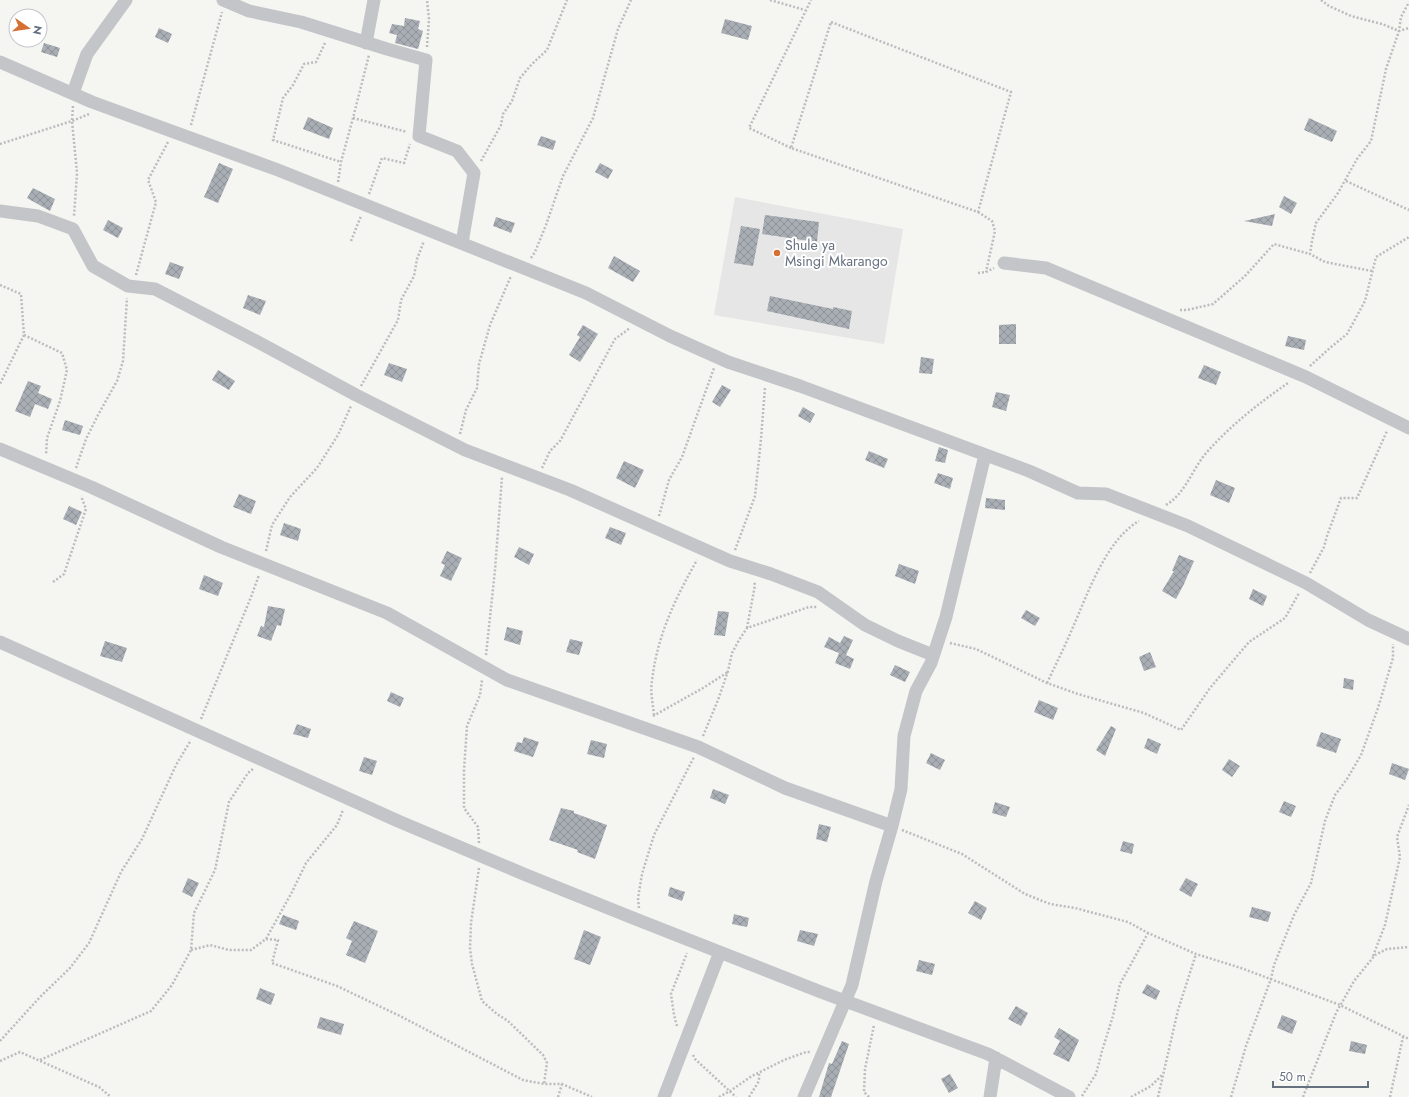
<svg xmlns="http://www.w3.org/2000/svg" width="1409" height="1097" viewBox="0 0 1409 1097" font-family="Jost,sans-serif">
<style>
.built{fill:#e5e6e5}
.building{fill:url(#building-cross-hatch)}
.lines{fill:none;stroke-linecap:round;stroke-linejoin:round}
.path{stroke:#babcbe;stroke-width:2.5;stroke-dasharray:2 2;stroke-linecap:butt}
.minor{stroke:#c3c5c9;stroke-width:13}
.poi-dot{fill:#d56f32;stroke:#fff;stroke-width:1.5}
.labels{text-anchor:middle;stroke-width:4;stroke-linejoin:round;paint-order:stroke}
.poi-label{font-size:14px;fill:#667180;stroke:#fff;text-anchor:start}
</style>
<defs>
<pattern id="building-cross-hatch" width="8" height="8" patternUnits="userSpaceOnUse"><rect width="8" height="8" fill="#a9aeb5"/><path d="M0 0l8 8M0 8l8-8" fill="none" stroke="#8d9298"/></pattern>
</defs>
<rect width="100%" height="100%" fill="#f5f5f2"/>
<path class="built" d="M735 197 903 229 884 344 714 315Z"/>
<path class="building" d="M405 18 420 21 418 29 423 31 418 49 395 43 397 35 389 33 392 24 404 26Z
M725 19 752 26 748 40 721 33Z
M159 28 172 34 168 43 155 37Z
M44 43 60 48 57 57 41 52Z
M308 117 333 128 329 139 303 129Z
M1309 118 1337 131 1332 142 1304 130Z
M541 136 556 141 553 150 537 145Z
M219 163 233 169 218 203 204 197Z
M600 163 613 170 608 179 595 172Z
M33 188 55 199 50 211 27 198Z
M1284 196 1297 203 1291 214 1279 207Z
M1275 214 1272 226 1244 221Z
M765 215 819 222 817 242 762 234Z
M496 217 515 223 511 233 493 226Z
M108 220 123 228 118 238 103 230Z
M741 226 760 229 753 266 734 263Z
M614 256 640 271 633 282 608 268Z
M170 262 184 267 179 279 165 274Z
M248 295 266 301 260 315 243 308Z
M770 296 833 309V307L852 311 849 329 767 311Z
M1016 324V344H999V325Z
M583 325 598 334 580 362 569 355 580 337 577 335Z
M1288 336 1306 340 1304 350 1285 346Z
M921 357 934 359 932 374 919 373Z
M389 363 407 369 402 382 384 375Z
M1204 365 1221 372 1216 385 1198 378Z
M218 370 235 381 229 390 212 380Z
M28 381 41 386 38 393 52 399 48 409 35 404 30 417 15 411Z
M722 385 731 390 720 407 712 402Z
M996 392 1010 395 1006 411 992 407Z
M803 407 815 414 810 423 798 416Z
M65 420 83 426 80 435 62 430Z
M939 447 948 450 945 463 935 461Z
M869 451 888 459 884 468 865 460Z
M624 461 644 470 635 488 616 478Z
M938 473 953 478 950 489 934 483Z
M1216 480 1235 488 1229 503 1210 495Z
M239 494 256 501 251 514 233 507Z
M986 498 1005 500V510L985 508Z
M69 506 82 512 76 525 63 519Z
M284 523 301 529 298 541 280 535Z
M610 527 626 533 621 545 605 538Z
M519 547 534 554 529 565 514 557Z
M447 551 462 558 451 581 440 576 445 565 441 563Z
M1179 555 1194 561 1184 584 1176 599 1162 591 1174 571H1172Z
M899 564 919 571 915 584 895 576Z
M204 575 223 583 218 596 199 589Z
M1253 589 1267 596 1263 606 1249 599Z
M268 606 285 609 281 626 277 625 271 641 257 636 261 626 264 627Z
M1026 610 1040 618 1035 626 1021 618Z
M718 611 729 612 725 636 714 635Z
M507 627 523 631 520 645 504 640Z
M844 636 853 640 846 655 854 659 850 669 835 663 839 653 824 647 829 637 840 643Z
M570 639 583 642 579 655 566 652Z
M105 641 127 648 122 662 100 656Z
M1150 652 1156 667 1144 671 1139 657Z
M895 665 910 672 905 682 890 675Z
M1344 678 1354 680 1353 690 1343 688Z
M391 692 404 698 400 707 387 701Z
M1039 700 1058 708 1053 720 1034 712Z
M297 724 311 729 308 738 293 734Z
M1111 726 1116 729 1105 756 1096 750Z
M1321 732 1341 739 1336 753 1316 746Z
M524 737 539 742 533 757 514 751 517 742 522 743Z
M1148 738 1161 744 1157 754 1144 748Z
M591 740 607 744 604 758 587 754Z
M931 753 945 760 940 770 926 763Z
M364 757 377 761 372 775 359 771Z
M1229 759 1240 766 1232 777 1222 770Z
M1392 763 1409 769 1405 780 1389 774Z
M713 789 729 795 725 804 710 798Z
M1284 801 1296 806 1291 817 1279 812Z
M995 802 1010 807 1006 817 992 813Z
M561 808 574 811V813L607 825 595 859 577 852 578 850 549 840Z
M819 824 831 827 827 842 816 839Z
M1123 841 1134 844 1132 854 1120 851Z
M188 878 199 883 192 897 182 892Z
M1186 878 1198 884 1191 897 1179 890Z
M670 887 685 892 682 901 668 896Z
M975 901 987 908 981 920 968 913Z
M1252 907 1271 912 1268 922 1249 917Z
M734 914 749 918 747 927 732 924Z
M283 915 299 921 296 930 279 924Z
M354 921 378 931 365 963 346 955 352 941 346 938Z
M584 930 601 937 590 965 574 959Z
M800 930 818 934 814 946 797 941Z
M919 960 935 964 932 975 916 971Z
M1147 984 1160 991 1156 1000 1142 993Z
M260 988 275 994 271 1005 256 999Z
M1016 1006 1028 1013 1021 1026 1008 1019Z
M1282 1015 1297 1021 1292 1034 1277 1028Z
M320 1017 344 1024 341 1035 317 1028Z
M1059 1028 1079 1040 1069 1062 1053 1054 1060 1041 1054 1037Z
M842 1041 849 1044 831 1097H819L829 1063 832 1064Z
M1351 1041 1367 1045 1365 1054 1349 1051Z
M950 1074 958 1088 949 1093 941 1079Z"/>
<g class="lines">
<path class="path" d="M770 0 805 10
M1321 0 1329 6 1351 16 1382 24 1399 31 1409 28
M831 22 1011 92 978 212 791 148Z
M325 43 316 62 304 64 293 85 283 98 273 140 341 162
M427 47 429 19 427 0
M73 106 72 121 77 173 74 216
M353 118 407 132
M191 125 222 12
M0 144 72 121 89 114
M791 148 749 128 811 0
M481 161 501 125 503 114 512 101 520 78 532 64 547 50 567 0
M1346 181 1409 210
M338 182 341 162 353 118 369 55
M369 194 382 158 404 163 410 144
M978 212 992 221 995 231 986 272
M351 241 361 216
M531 258 535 252 546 225 563 176 593 118 618 29 631 0
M1372 271 1325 262 1310 254 1312 241 1316 223 1338 193 1357 159 1371 141 1386 69 1399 31 1401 17 1409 2
M978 273 986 272 994 268
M136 275 156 202 148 180 168 142
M0 285 21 294 24 335 0 384
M1180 310H1187L1213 304 1245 276 1274 244 1310 254
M24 335 62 353 67 370 60 401 47 438 46 455
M1310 366 1331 347 1347 334 1365 301 1376 257 1409 237
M361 386 398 320 401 300 414 276 417 259 424 241
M460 434 466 410 477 388 479 364 490 325 511 276
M76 468 86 439 98 415 117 381 123 361 127 298
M542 468 550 451 560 441 615 339 630 328
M1166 505C1186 493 1192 469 1207 452 1231 425 1259 403 1288 383
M659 516 669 480 682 457 714 368
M735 550 755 496 761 439 765 387
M266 551 272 525 290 497 317 468 338 435 351 406
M1310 573 1324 547 1327 536 1341 498H1357L1387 431
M53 582 64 574 86 509 81 496
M747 628 755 585 754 581
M950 643 976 649 1047 683 1078 694 1144 713 1181 730 1210 688 1249 642 1285 618 1299 593
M486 655 495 570 502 477
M1047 683C1056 664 1065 646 1073 627 1088 593 1106 540 1139 521
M654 715C653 704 650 692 652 681 657 636 675 599 697 560
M653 716 703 688 728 672
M201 719 251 597 259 575
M703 736 718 700 728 671 732 653 739 640 747 628 809 607H817
M902 830 962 854 1025 894 1050 904 1075 908 1128 922 1148 933 1196 954 1241 968 1340 1005 1409 1039
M479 843 478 827 464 808V770L467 726 480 695 482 680
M479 868 471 923 470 948 472 964 482 1001 497 1014 508 1021 543 1055 547 1063 544 1084
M639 908 638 898 642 874 654 835 694 757
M266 939 278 940 272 963 337 986 400 1016 523 1080 544 1084H562L592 1097
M191 950 210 945 229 950H251L266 939 292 892 306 863 337 825 343 810
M1373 956 1385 925 1400 857 1397 837 1409 805
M677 1026 674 1015 671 994 687 953
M0 1041 40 997 70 968 89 943 121 872 142 839 176 765 191 740
M693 1055 695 1059 736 1097
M40 1060 151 1011 172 985 191 950 194 913 215 870 229 802 248 773 254 768
M0 1061 20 1052 99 1087 111 1097
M1082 1096 1096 1074 1102 1051 1113 1016 1120 984 1148 933
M558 1097 562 1084
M719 1097 730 1091 752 1076 784 1060 806 1052H811
M749 1097 759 1081V1073
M869 1097 864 1092 865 1069 874 1025
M1131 1097 1151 1086 1162 1075
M1158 1097 1178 1010 1196 954
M1231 1097 1246 1046 1271 979 1274 965 1294 915 1311 883 1325 821 1335 795 1347 779 1361 755 1378 708 1393 658V644
M1303 1097 1336 1013 1354 981 1375 955 1387 949 1409 947
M1390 1097 1403 1037"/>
<path class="minor" d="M223 0 249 11 301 22 387 49 426 60 419 136 457 151 474 173 462 243
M366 43 374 0
M0 62 92 102 278 170 586 293 670 336 728 362 800 386 1029 471 1078 493 1106 494 1188 526 1306 583 1368 620 1409 639
M73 93 87 54 126 0
M0 211 38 216 73 229 93 266 128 286 155 289 256 341 356 395 465 450 570 490 730 561 771 574 818 592 865 625 898 641 933 655
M1004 263 1046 268 1306 377 1409 428
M0 449 91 487 221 547 387 613 507 680 698 747 785 788 892 826
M0 642 398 821 526 875 633 918 821 992 988 1054 1069 1097
M664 1097 720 952
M804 1097 852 985 876 881 892 826 901 789 904 736 916 691 931 663 946 617 985 455
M990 1097 996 1058"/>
</g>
<circle class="poi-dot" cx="777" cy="253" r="4"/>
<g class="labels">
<g class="poi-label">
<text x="785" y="250">Shule ya<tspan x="785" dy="16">Msingi Mkarango</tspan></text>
</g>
</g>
<g transform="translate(28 28) rotate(103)"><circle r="19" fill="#ffffff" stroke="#c2c6cc"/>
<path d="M0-3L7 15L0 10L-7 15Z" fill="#d56f32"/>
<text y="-6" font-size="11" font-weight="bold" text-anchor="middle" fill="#667180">N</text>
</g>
<path d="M1273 1081v6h95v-6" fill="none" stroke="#667180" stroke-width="2"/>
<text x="1279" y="1081" font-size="12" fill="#667180" stroke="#ffffff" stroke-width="3" paint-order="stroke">50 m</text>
</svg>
